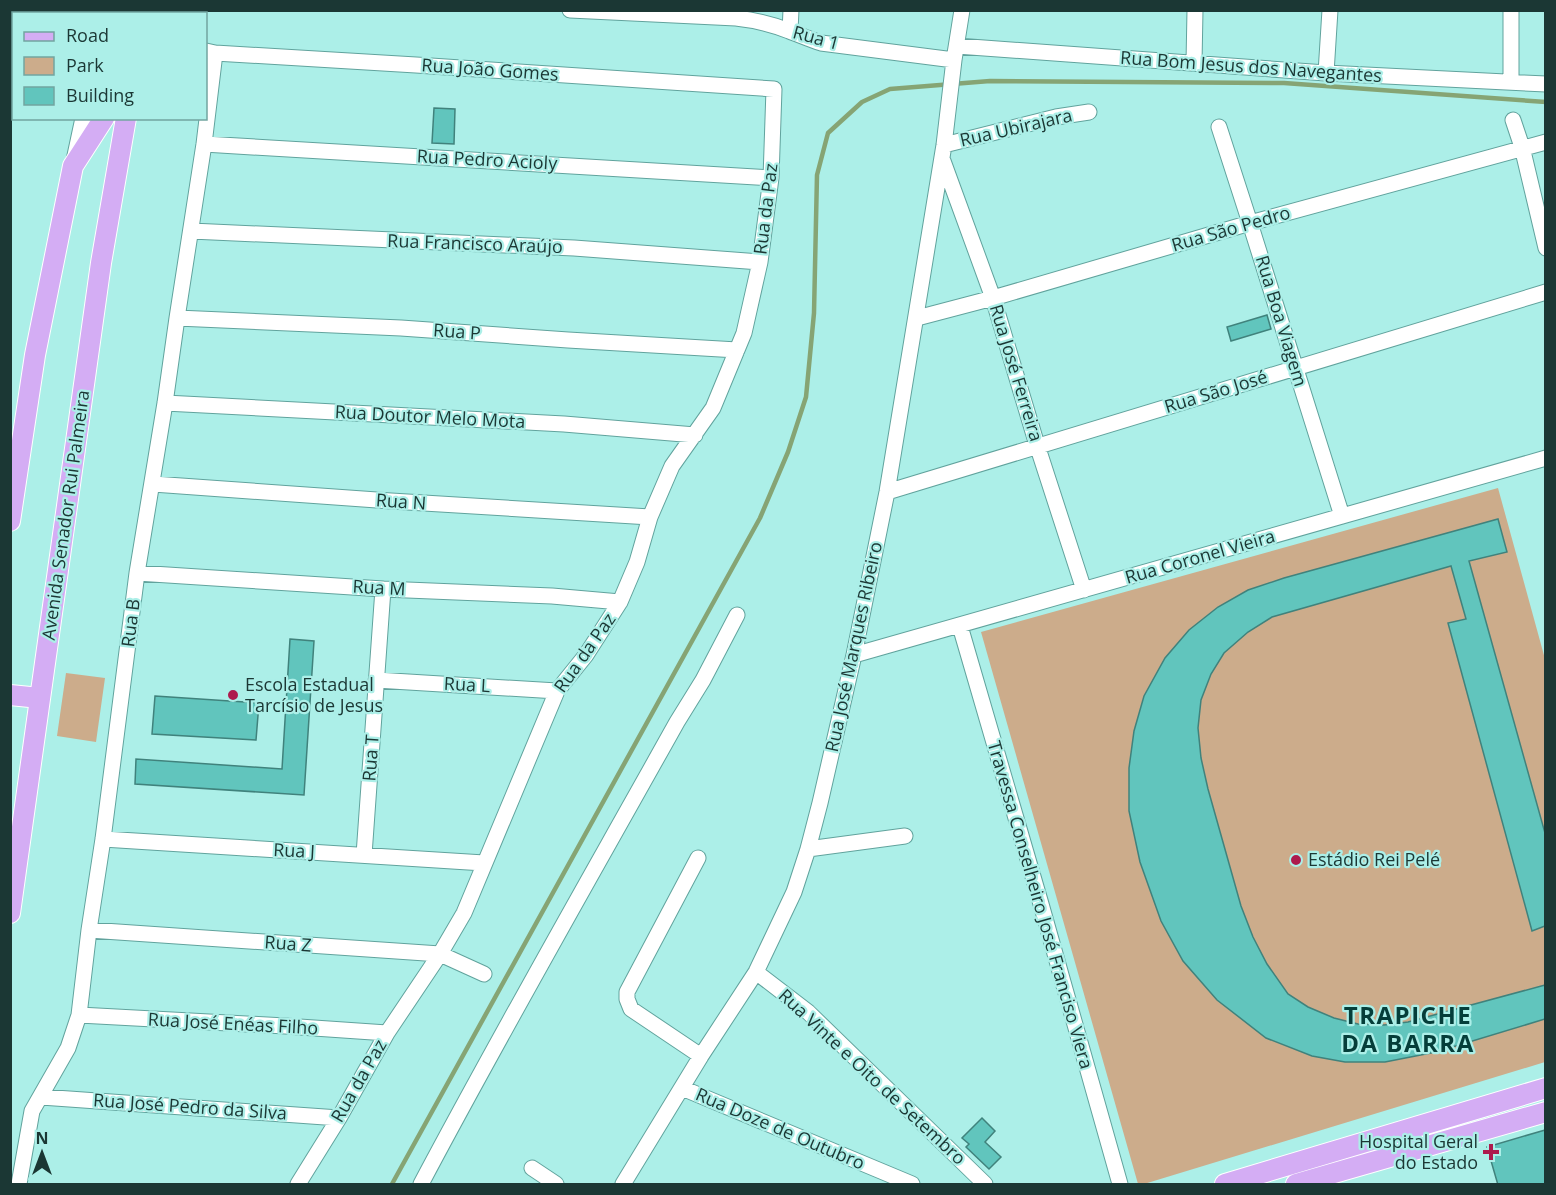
<svg xmlns="http://www.w3.org/2000/svg" width="1556" height="1195" viewBox="0 0 1556 1195" font-family="'Open Sans',sans-serif">
<style>
.green{fill:#ccac8b}
.lines{fill:none;stroke-linecap:round;stroke-linejoin:round}
.stream{stroke:#86a474;stroke-width:4.5}
.building{fill:#61c5bd;stroke:#40827c;stroke-width:1.5}
.minor-casing{stroke:#61a39d;stroke-width:17}
.major-casing{stroke:#fff;stroke-width:22}
.minor{stroke:#fff;stroke-width:15}
.major{stroke:#d4adf4;stroke-width:20}
.poi-dot{fill:#ad1b4d;stroke:#acefe8;stroke-width:2}
.labels{text-anchor:middle;stroke-width:4.5;stroke-linejoin:round;paint-order:stroke}
.street-label{font-size:18px;fill:#1b3734;stroke:#acefe8}
.poi-label{font-size:18px;fill:#1b3734;stroke:#acefe8;text-anchor:start}
.district-label{font-size:24px;font-weight:bold;letter-spacing:1.5px;fill:#053e3a;stroke:#acefe8}
</style>
<rect width="100%" height="100%" fill="#acefe8"/>
<path class="green" d="M1498 488 1545 659V1062L1144 1184H1138L981 632Z
M66 673 105 678 96 742 57 736Z"/>
<g class="lines">
<path class="stream" d="M392 1184 760 518 788 452 806 397 814 313 817 175 828 133 862 102 890 89 990 81 1284 83 1546 102"/>
</g>
<path class="building" d="M434 108 455 109 454 144 432 143Z
M1267 315 1271 329 1231 341 1227 327Z
M1498 519 1507 552 1469 561 1545 833V926L1532 931 1448 623 1466 619 1451 566 1272 617 1248 632 1224 653 1211 674 1201 700 1198 728 1201 758 1208 789 1241 906 1253 937 1267 964 1288 994 1308 1007 1334 1018 1358 1024 1384 1025 1408 1022 1545 985V1019L1436 1052 1385 1062H1345L1312 1056 1266 1038 1217 1000 1183 961 1161 921 1140 862 1129 811V768L1134 731 1144 696 1165 658 1189 630 1218 607 1248 590 1284 578Z
M290 639 314 641 304 795 135 784 136 759 282 769Z
M155 696 259 703 256 740 152 734Z
M982 1118 995 1131 985 1142 1001 1157 989 1169 966 1147 969 1144 962 1138Z
M1545 1130V1185H1498L1487 1147Z"/>
<g class="lines">
<g class="minor-casing">
<path id="minor" d="M570 10 736 18C754 20 772 24 789 31 800 35 809 39 821 43L954 60
M97 14 98 10
M164 14V10
M790 31 791 10
M957 46 1326 73 1546 84
M206 51 215 53 416 65 774 89 771 178 760 262 744 333 713 408 672 466 650 517 637 562 620 602 586 655 557 691 464 913 440 954 387 1033 339 1118 298 1184
M1194 63 1195 10
M1326 73 1330 10
M1511 82V10
M1513 120 1522 147 1546 248
M1219 127 1250 223 1342 516
M204 144 771 178
M944 145 1056 117 1089 112
M74 160 83 118
M943 161 993 298 1037 445 1084 590
M191 231 574 248 760 262
M177 318 401 328 568 340 737 350
M917 318 993 298 1250 223 1546 142
M165 403 564 424 695 435
M153 484 391 501 650 517
M887 492C1106 424 1326 359 1546 292
M137 573 383 589 552 596 620 602
M960 626 1041 904 1120 1184
M854 655 1546 458
M376 680 557 691
M103 839 484 863
M808 849 905 836
M364 855 383 589
M698 858 627 992V999L631 1009 701 1056
M89 930 440 954 484 974
M756 972 808 1012 985 1184
M79 1015 285 1026 387 1033
M682 1088 912 1184
M41 1097 339 1118
M532 1168 556 1184
M19 1184 32 1111 68 1048 79 1015 89 930 103 839 137 573 165 403 177 318 204 144 215 53
M421 1184C503 1029 591 876 677 722L703 680 737 615
M623 1184 701 1056 756 972 794 892 808 849 820 803 854 655 887 492 944 145 954 60 962 10"/>
</g>
<g class="major-casing">
<path id="major" d="M142 14V10
M10 521 35 355 73 166 104 118
M10 695 40 698
M10 913 101 263 126 118
M1225 1184 1546 1088
M1296 1184 1546 1112"/>
</g>
<use href="#minor" class="minor"/>
<use href="#major" class="major"/>
</g>
<g class="poi-dot">
<circle cx="233" cy="695" r="6"/>
<circle cx="1296" cy="860" r="6"/>
<path d="M1488 1143h6v6h6v6h-6v6h-6v-6h-6v-6h6z"/>
</g>
<g class="labels">
<g class="street-label">
<text transform="translate(816 38) rotate(15)" y="6">Rua 1</text>
<text transform="translate(1251 67) rotate(4)" y="6">Rua Bom Jesus dos Navegantes</text>
<text transform="translate(490 70) rotate(4)" y="6">Rua João Gomes</text>
<text transform="translate(1016 128) rotate(-13)" y="6">Rua Ubirajara</text>
<text transform="translate(487 160) rotate(3)" y="6">Rua Pedro Acioly</text>
<text transform="translate(766 209) rotate(-83)" y="6">Rua da Paz</text>
<text transform="translate(1231 229) rotate(-16)" y="6">Rua São Pedro</text>
<text transform="translate(475 244) rotate(2)" y="6">Rua Francisco Araújo</text>
<text transform="translate(1281 321) rotate(73)" y="6">Rua Boa Viagem</text>
<text transform="translate(457 332) rotate(4)" y="6">Rua P</text>
<text transform="translate(1016 373) rotate(73)" y="6">Rua José Ferreira</text>
<text transform="translate(1216 392) rotate(-17)" y="6">Rua São José</text>
<text transform="translate(430 417) rotate(3)" y="6">Rua Doutor Melo Mota</text>
<text transform="translate(401 502) rotate(4)" y="6">Rua N</text>
<text transform="translate(66 515) rotate(-82)" y="6">Avenida Senador Rui Palmeira</text>
<text transform="translate(1200 557) rotate(-16)" y="6">Rua Coronel Vieira</text>
<text transform="translate(379 588) rotate(3)" y="6">Rua M</text>
<text transform="translate(131 623) rotate(-83)" y="6">Rua B</text>
<text transform="translate(854 647) rotate(-78)" y="6">Rua José Marques Ribeiro</text>
<text transform="translate(585 653) rotate(-55)" y="6">Rua da Paz</text>
<text transform="translate(467 685) rotate(3)" y="6">Rua L</text>
<text transform="translate(371 758) rotate(-86)" y="6">Rua T</text>
<text transform="translate(294 851) rotate(3)" y="6">Rua J</text>
<text transform="translate(1040 905) rotate(74)" y="6">Travessa Conselheiro José Franciso Viera</text>
<text transform="translate(288 944) rotate(4)" y="6">Rua Z</text>
<text transform="translate(233 1024) rotate(3)" y="6">Rua José Enéas Filho</text>
<text transform="translate(872 1077) rotate(43)" y="6">Rua Vinte e Oito de Setembro</text>
<text transform="translate(359 1081) rotate(-60)" y="6">Rua da Paz</text>
<text transform="translate(190 1107) rotate(4)" y="6">Rua José Pedro da Silva</text>
<text transform="translate(780 1129) rotate(23)" y="6">Rua Doze de Outubro</text>
</g>
<g class="poi-label">
<text x="245" y="691">Escola Estadual<tspan x="245" dy="21">Tarcísio de Jesus</tspan></text>
<text x="1308" y="866">Estádio Rei Pelé</text>
<text x="1478" y="1148" text-anchor="end">Hospital Geral<tspan x="1478" dy="21">do Estado</tspan></text>
</g>
<g class="district-label">
<text x="1408" y="1024">TRAPICHE<tspan x="1408" dy="28">DA BARRA</tspan></text>
</g>
</g>
<rect width="1556" height="1195" fill="none" stroke="#1b3734" stroke-width="24"/>
<rect x="12" y="12" width="195" height="108" fill="#acefe8" stroke="#72a5a0" stroke-width="1.5"/>
<rect x="24" y="32" width="30" height="9" fill="#d4adf4" stroke="#72a5a0" stroke-width="1.5"/>
<text x="66" y="42" font-size="18" fill="#1b3734">Road</text>
<rect x="24" y="57" width="30" height="18" fill="#ccac8b" stroke="#72a5a0" stroke-width="1.5"/>
<text x="66" y="72" font-size="18" fill="#1b3734">Park</text>
<rect x="24" y="87" width="30" height="18" fill="#61c5bd" stroke="#72a5a0" stroke-width="1.5"/>
<text x="66" y="102" font-size="18" fill="#1b3734">Building</text>
<g transform="translate(42 1153)" stroke="#acefe8" stroke-width="4.5" paint-order="stroke">
<path d="M0-4.5L10 22L0 15L-10 22Z" fill="#1b3734"/>
<text y="-9" font-size="16" font-weight="bold" text-anchor="middle" fill="#1b3734">N</text>
</g>
</svg>
